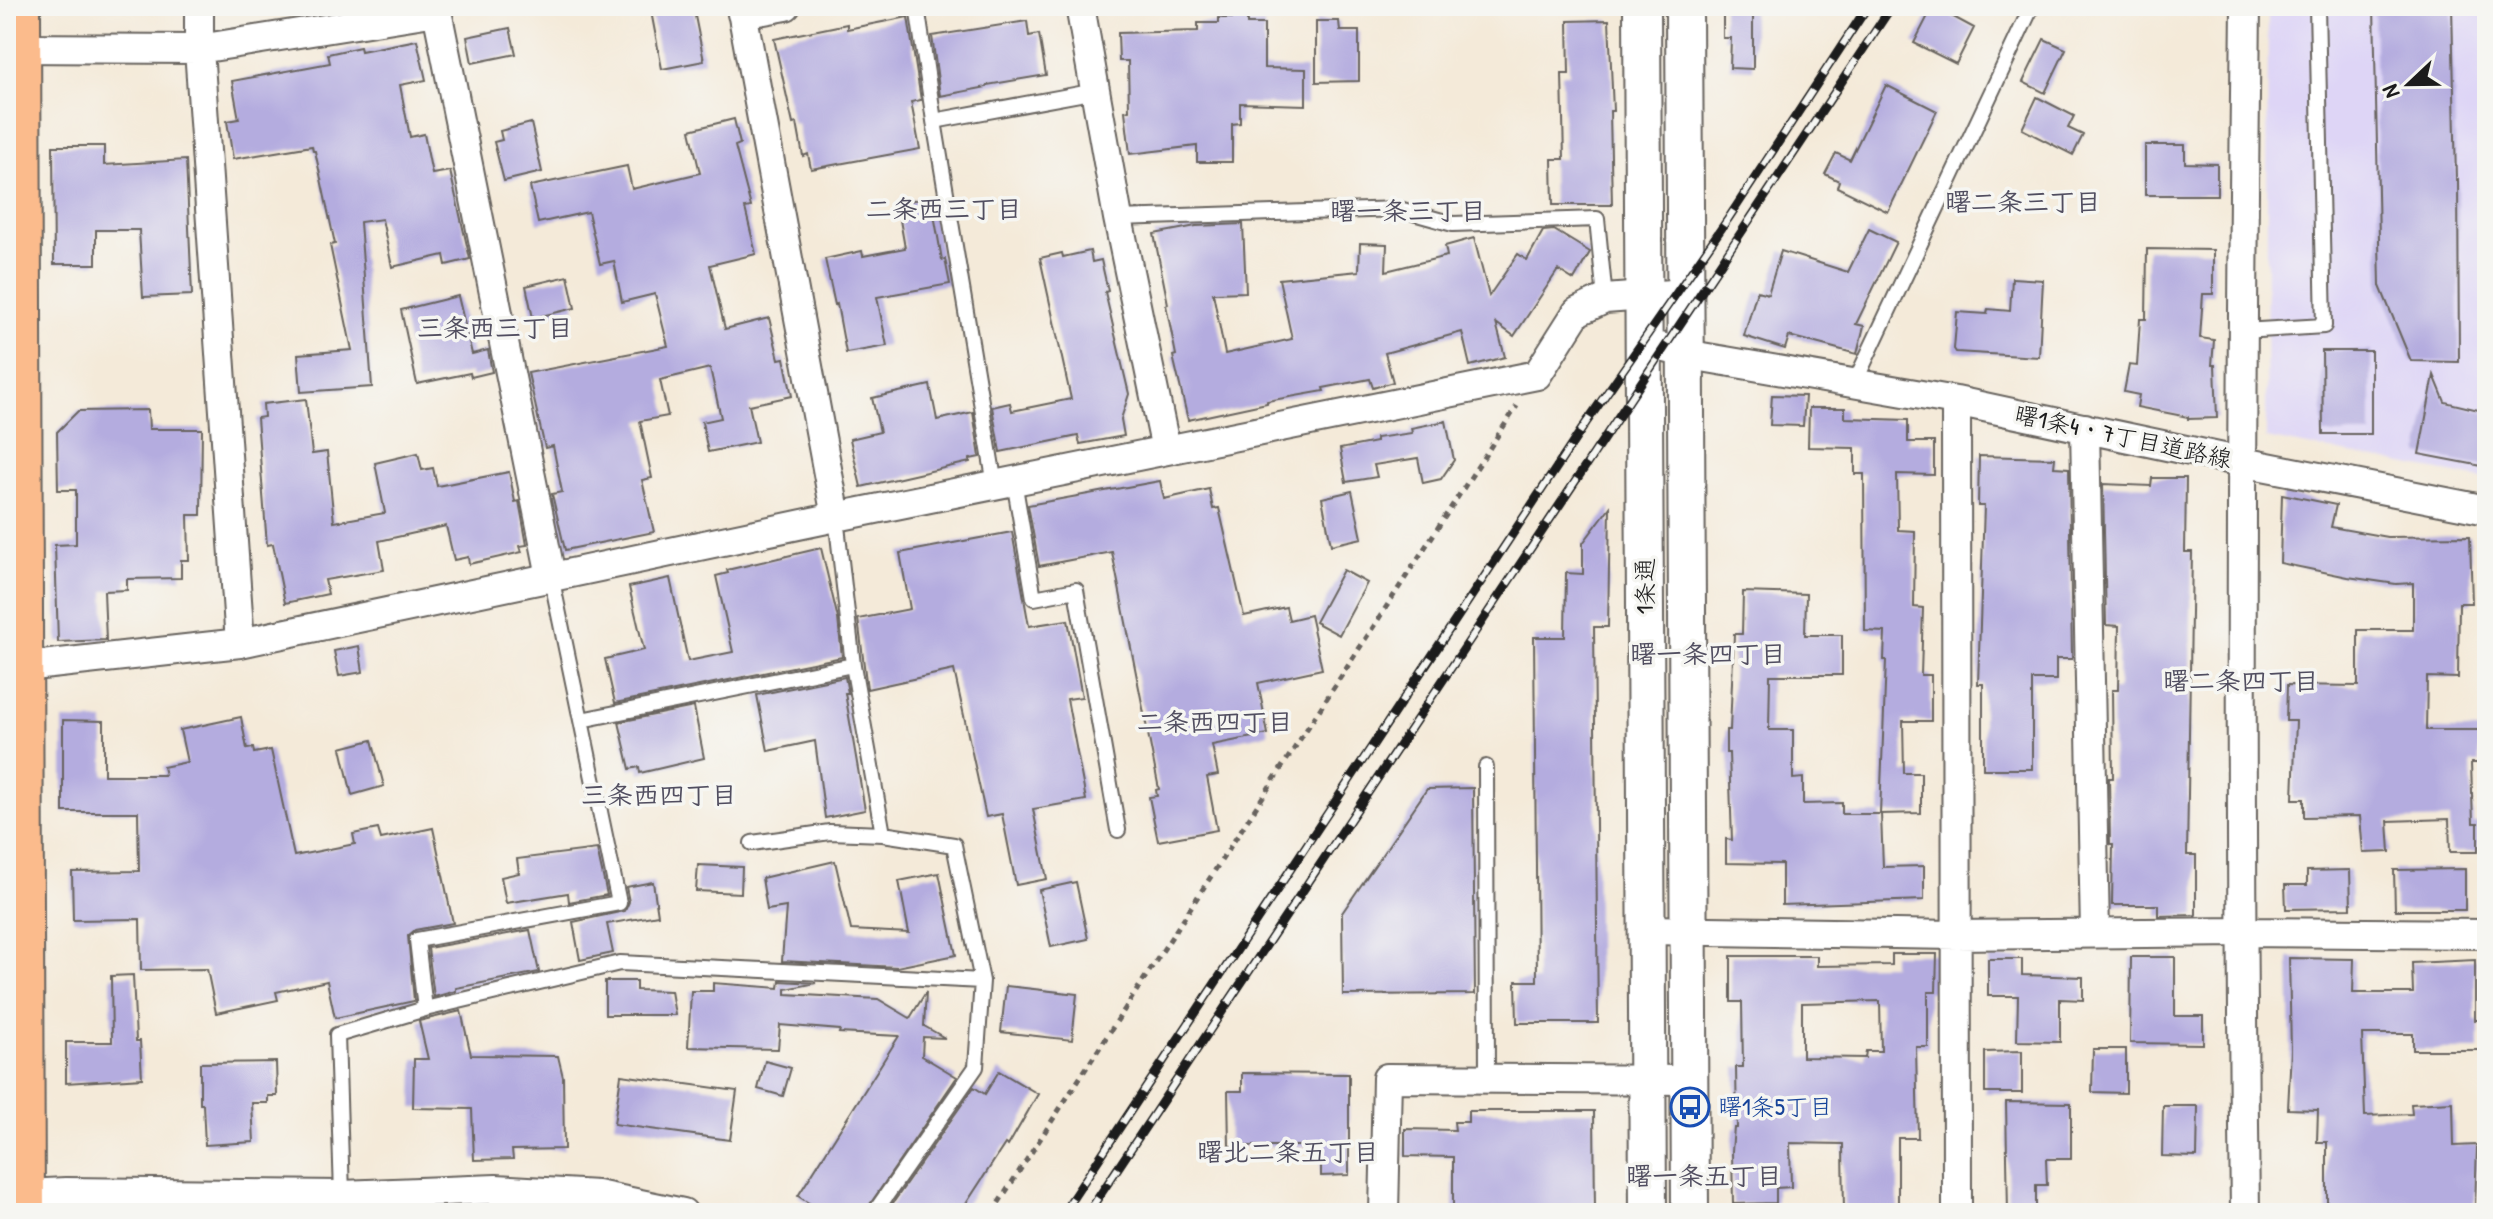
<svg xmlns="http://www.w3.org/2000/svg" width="2493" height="1219" viewBox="0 0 2493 1219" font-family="'Patrick Hand','Klee One',sans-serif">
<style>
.built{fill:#ded5f6}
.building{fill:#b4acdf;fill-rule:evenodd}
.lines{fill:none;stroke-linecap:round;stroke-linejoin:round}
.service-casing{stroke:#68645e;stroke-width:18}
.minor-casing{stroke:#68645e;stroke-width:32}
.tertiary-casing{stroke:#68645e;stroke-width:40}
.trunk-casing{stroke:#68645e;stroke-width:48}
.path{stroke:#68645e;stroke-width:5;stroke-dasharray:6 6;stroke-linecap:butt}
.service{stroke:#fff;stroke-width:14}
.minor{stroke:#fff;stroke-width:28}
.tertiary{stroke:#fff;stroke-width:36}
.trunk{stroke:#fbbb8c;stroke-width:44}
.rail-casing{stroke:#1c1c1c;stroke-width:9}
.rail{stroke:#f6f6f2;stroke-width:6;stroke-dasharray:18;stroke-linecap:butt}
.labels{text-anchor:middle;stroke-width:7;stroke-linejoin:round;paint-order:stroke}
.street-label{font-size:24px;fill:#1c1c1c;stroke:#f6f6f2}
.transit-label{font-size:24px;fill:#164399;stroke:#f6f6f2;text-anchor:start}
.neighbourhood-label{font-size:26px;font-weight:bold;fill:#514e60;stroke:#f6f6f2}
</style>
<rect width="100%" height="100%" fill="#f6f6f2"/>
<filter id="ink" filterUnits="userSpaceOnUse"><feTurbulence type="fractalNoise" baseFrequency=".0125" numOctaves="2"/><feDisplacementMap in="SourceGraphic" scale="16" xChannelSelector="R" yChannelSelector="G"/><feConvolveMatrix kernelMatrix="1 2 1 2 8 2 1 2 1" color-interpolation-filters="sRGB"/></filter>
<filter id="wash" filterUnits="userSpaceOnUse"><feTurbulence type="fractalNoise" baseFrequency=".006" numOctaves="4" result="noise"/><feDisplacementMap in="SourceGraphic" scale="32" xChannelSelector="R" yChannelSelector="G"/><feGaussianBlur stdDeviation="1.8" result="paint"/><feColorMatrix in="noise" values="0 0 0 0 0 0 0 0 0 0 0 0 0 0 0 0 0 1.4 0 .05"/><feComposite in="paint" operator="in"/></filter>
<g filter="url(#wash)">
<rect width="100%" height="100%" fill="#f4ead9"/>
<path class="built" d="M2268 6H2487V480L2266 438Z"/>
<g id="blocks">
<path class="building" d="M650 6H693L704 61 662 69Z
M1723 6H1753V69L1730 68 1731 38H1723Z
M1933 6 1974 28 1956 64 1914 43Z
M2374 6H2452L2456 180 2458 179 2459 362 2411 361 2380 286Z
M908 17 921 100 911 102 920 149 811 169 808 154 803 156 797 123 793 124 774 39 847 24V29Z
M1219 18H1247V24H1264V68L1306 69V105L1240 103V123L1232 124V162H1197V146L1130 154 1125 111 1129 110 1128 61H1119L1118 33 1198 31V23H1219Z
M1609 20 1613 111H1610L1612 205H1553L1552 159H1564L1562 74H1569L1568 21Z
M1027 21 1029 36 1039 34 1046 75 987 85V87L940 96 932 36Z
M1316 21H1339L1340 31H1359V81L1316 82Z
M510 28 516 54 472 63 467 37Z
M2044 39 2066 49 2045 93 2023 82Z
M417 40 426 80 400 85 410 137 424 134 432 174 450 171 470 259 446 265 444 255 392 267 382 219 360 222 372 387 301 392 298 354 352 350 330 245 335 244 315 151H313L312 146 233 159 227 121 239 119 232 81 330 63 328 54 360 47 361 51Z
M1886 85 1937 111 1888 212 1837 187 1839 181 1825 174 1836 153 1850 160Z
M2037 97 2074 116 2068 128 2083 135 2073 155 2022 129Z
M734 119 740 144 735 146 751 207 745 208 756 254 710 265 725 329 769 318 779 359 784 358 792 396 749 405 757 442 708 452 702 422 721 418 710 368 660 380 668 416 640 421 652 478 642 480 654 532 565 550 552 494 562 492 553 446 545 448 528 373 668 346 655 294 622 302 614 261 600 264 588 212 538 223 530 186 627 166 632 189 700 173 690 130Z
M531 123 542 172 504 181 494 142 502 140 500 131Z
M2145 145H2185V163L2217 164V195H2145Z
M53 146H104V165L186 160 192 295 143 297 139 230H96V264H54Z
M931 197 942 260 945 259 950 284 877 297 887 346 846 353 837 304 835 305 825 259 862 251 863 256 905 248 897 203Z
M1243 224 1246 292 1213 293 1225 354 1292 339 1279 279 1359 271 1360 243 1387 244 1386 271 1447 256 1445 246 1474 238 1489 296 1518 254 1527 260 1543 231 1554 230 1590 252 1574 280 1558 270 1514 336 1496 323 1505 357 1470 366 1462 332 1385 353 1393 382 1373 388 1370 379 1323 388 1324 391 1267 401V403L1188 420 1173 356 1176 355 1166 305 1168 304 1154 234 1196 226Z
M1869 229 1896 242 1856 324 1864 326 1857 354 1789 336 1785 349 1744 336 1757 291 1768 294 1781 251 1848 272Z
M2147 249 2213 250V294H2203L2200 338 2214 340 2212 365H2215L2217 418 2188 419V417L2137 407 2139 395 2124 392 2129 365 2137 366 2140 319H2146Z
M1090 251 1092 262 1101 260 1108 291 1105 292 1129 394 1121 419 1124 436 1080 444 1078 436 1000 452 992 407 1010 403 1012 411 1071 399 1040 258 1062 253 1063 257Z
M568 276 575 308 533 318 526 286Z
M2012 278 2043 280 2039 357 1956 352 1954 349 1957 312 1987 314 1988 309 2010 311Z
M458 296 472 354 488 350 492 372 471 377 470 373 417 384 401 310Z
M2322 351H2371V434H2323Z
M2434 375 2445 402 2487 412V467L2419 454Z
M930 385 937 420 973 412 980 457 970 459V462L861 487 850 439 880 432 872 398Z
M1772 395 1805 396 1803 426 1770 425Z
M306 399 312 454 327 452 334 522 385 513 375 463 418 453 422 470 433 468 437 486 509 472 515 502 519 501 527 545 520 546 522 552 469 564 468 557 454 560 446 526 379 541 384 570 325 580 328 594 285 603 273 544 267 545 257 418 264 417 263 404Z
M1809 408H1845V418L1908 420V442H1934V475L1897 474 1898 530 1915 531 1914 607 1923 608 1921 675H1931V721H1903L1904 773H1921V813L1880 814 1886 660H1884L1885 632 1865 631 1864 474H1855V448L1808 447Z
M148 410 149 429H202L201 515H188L189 560H181V578L127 579V590L104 591 106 640 58 642 55 545 76 544V490H58L57 432 78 411Z
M1446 421 1454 460 1441 479 1423 483 1418 458 1374 465 1377 477 1346 482 1340 449 1376 442V438L1412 433 1411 428Z
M1979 456 2055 458 2054 467 2069 468 2072 659H2056V680H2032V769H1983V684H1978L1984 506H1978Z
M2152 478H2186L2185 552H2192L2187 855H2196V915L2158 916V905H2112L2113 844H2110L2109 778H2113L2112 690H2118L2119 626 2106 625 2103 484 2151 486Z
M1160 481 1164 499 1209 489 1213 509 1219 508 1244 616 1286 607 1289 620 1310 615 1322 669 1258 683 1268 734 1212 745 1218 775 1207 777 1217 830 1158 841 1149 797 1157 796 1156 790 1159 789 1112 552 1039 566 1028 505Z
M1352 491 1362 538 1331 545 1322 498Z
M2282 494 2336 505 2331 527 2387 537 2470 536 2472 603H2459L2458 678 2427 677 2426 730H2479V763H2471L2473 823H2478V852H2450L2449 819 2388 821 2390 852 2363 853 2360 816 2304 817V799H2293L2296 721H2286L2287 685 2358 686V630H2413V583L2396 584 2348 577 2280 563Z
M1610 507 1608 627H1594L1598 1023H1517L1516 981H1537L1534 637H1565L1566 573 1583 574V543Z
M1012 532 1029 626 1068 620 1082 697 1067 699 1086 800 1033 809 1047 879 1016 885 1002 814 986 817 954 670 867 689 858 619 910 609 900 553Z
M821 548 838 619 842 657 615 703 605 659 644 650 629 587 670 578 688 661 733 652 716 576 728 573 727 570Z
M1343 570 1367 583 1339 635 1315 622Z
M1743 592 1806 594 1805 635H1842V675H1770L1769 730H1793V779L1803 778V804L1842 803V814H1881L1883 867 1924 866V900L1782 905V864L1726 863V839L1732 840 1729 753H1726V730H1730L1734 634H1742Z
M359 646 363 672 339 676 334 651Z
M845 677 848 693H845L865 810 825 818 815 741 768 751 757 695Z
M694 707 704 758 640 773 639 767 630 769 619 722Z
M241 717 247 749 253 748 254 753 271 750 294 856 355 844 353 834 378 829 381 839 433 828 453 923 415 930 408 936 414 1001 335 1018 327 981 276 992 278 1000 216 1013 207 969 141 970 140 919 73 920 72 872 139 871 138 812H63V720L104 721V775H165L163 767 187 762 180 730Z
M372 740 384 786 352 795 341 748Z
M1473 788 1475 994 1343 995 1342 913 1427 789Z
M597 849 607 895 569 902 568 893 506 903 501 877 519 873 517 859Z
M835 861 851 930 909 933 899 881 939 873 956 955 897 967 782 961 786 907 767 910 762 878Z
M698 865 742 867 741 893 696 891Z
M2465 869V910H2395L2394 870Z
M2350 870 2351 908 2286 909 2285 885H2307V871Z
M653 882 658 915 607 924 613 953 580 960 573 922 625 911 629 902 626 887Z
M1076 882 1088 939 1051 947 1039 890Z
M530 930 539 972 456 988V991L434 997 428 948Z
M1892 954H1937L1936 992H1928V1047H1916L1918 1138H1898V1213H1844L1843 1144 1790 1143 1791 1187 1776 1188V1203L1733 1204 1732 1151 1734 1128H1737L1736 1067H1743L1742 1002H1731V956H1817V966L1892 965ZM1880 1001 1881 1051H1866L1865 1058 1802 1057V1003Z
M2131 957H2175V1016H2203V1044L2130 1043Z
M2289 958 2354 959 2353 993H2413L2412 963 2475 960V1020H2479V1050H2413V1034H2362L2365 1116 2412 1114 2411 1104 2453 1102 2454 1146 2477 1145 2475 1206H2466V1213H2327V1142H2317L2318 1110 2288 1109 2291 1050Z
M1988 959H2022V975L2083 977V1000L2060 999V1042L2017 1041 2018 996H1988Z
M133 975 136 1041H140L142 1078 66 1083V1042H112L111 976Z
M605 981H636V990L671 991 675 1015H605Z
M780 981 816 983 786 989V994L878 999 910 1018 926 992 924 1026 945 1038 923 1037 922 1056 957 1077 864 1213H824L798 1196 899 1036 839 1033 840 1030 780 1025 778 1049 688 1047 691 991H713V983L779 988Z
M1006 986 1077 994 1072 1040 1001 1032Z
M461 1011 471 1055 558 1056 563 1077 564 1149 512 1150 513 1159 474 1160 472 1109 413 1108 414 1059H428L419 1021Z
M2093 1049H2126V1093L2092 1092Z
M2022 1051V1093H1985V1052Z
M765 1061 791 1068 783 1096 758 1089Z
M276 1062 277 1096H268V1103H252L254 1142 205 1145 203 1104H200V1063Z
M999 1071 1038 1094 1008 1146 1005 1144 960 1213H886L974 1087 985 1094Z
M1242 1073 1349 1074V1175L1321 1176V1146H1229L1228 1091H1242Z
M621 1075 737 1091 730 1140 614 1124Z
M2006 1102 2071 1103V1159H2046L2047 1185H2036V1213H2008Z
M2163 1106H2198L2197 1157 2162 1156Z
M1468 1111H1594L1595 1213H1453V1157L1405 1156V1129L1455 1130 1454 1122H1468Z"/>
</g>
</g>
<g filter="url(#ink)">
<use href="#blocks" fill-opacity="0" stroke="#68645e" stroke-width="2"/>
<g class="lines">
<g class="service-casing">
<path id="service" d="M917 6 934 121
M1118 218 1399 209 1453 224 1597 219 1605 299
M2242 331 2324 326 2317 6
M1855 382 2032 6
M1014 481 1034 598 1076 590 1118 830
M995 485 934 121 1096 91
M836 517 853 665 883 834 954 845 982 981 976 1067 874 1213
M581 720 853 665
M1486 767 1487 1079
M752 843 830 832 883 834
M425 1009 417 940 619 903 551 576
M342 1195 337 1035 425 1009 620 963 982 981"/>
</g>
<g class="minor-casing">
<path id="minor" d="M199 6V49L240 643
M436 6 551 576
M741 6 836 517
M1080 6 1118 218 1166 450
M742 14 786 6
M6 48 199 49 437 11
M1644 343 1702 357 1956 401 2242 462 2487 510
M1956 401 1957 1213
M2085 428 2095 933
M6 669 240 643 836 517 1537 375 1577 312 1605 299 1685 293
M1646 930 1957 935 2242 932 2487 934
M7 1195 66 1192 342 1195 496 1189 597 1195 683 1213
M1384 1213 1387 1078 1689 1080
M2245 1213C2240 811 2241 408 2246 6"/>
</g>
<g class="tertiary-casing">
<path id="tertiary" d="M1642 6 1648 1213
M1684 6 1690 1213"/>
</g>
<g class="trunk-casing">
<path id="trunk" d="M18 6 22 1213"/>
</g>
<path class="path" d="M992 1213 1517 406"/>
<use href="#service" class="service"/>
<use href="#minor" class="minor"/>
<use href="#tertiary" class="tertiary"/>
<use href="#trunk" class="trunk"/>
<g class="rail-casing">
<path id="rail" d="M1063 1213 1586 423 1728 219 1868 6
M1088 1213 1892 6"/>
</g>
<use href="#rail" class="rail"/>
</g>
</g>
<defs>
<g id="bus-ring" transform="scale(2)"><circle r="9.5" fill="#f6f6f2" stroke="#1a4fb4" stroke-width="1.5"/><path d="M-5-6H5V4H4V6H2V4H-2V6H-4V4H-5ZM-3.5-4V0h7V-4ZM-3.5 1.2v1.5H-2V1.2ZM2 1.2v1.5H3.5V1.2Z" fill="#1a4fb4"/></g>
</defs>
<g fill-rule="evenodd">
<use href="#bus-ring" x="1690" y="1107"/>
</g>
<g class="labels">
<g class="street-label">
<text transform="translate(2123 437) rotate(12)" y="8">曙1条4・7丁目道路線</text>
<text transform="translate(1645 586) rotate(-90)" y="8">1条通</text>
</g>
<g class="transit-label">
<text x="1718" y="1115">曙1条5丁目</text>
</g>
<g class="neighbourhood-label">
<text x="2023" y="211">曙二条三丁目</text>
<text x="944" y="218">二条西三丁目</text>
<text x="1408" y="220">曙一条三丁目</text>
<text x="495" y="337">三条西三丁目</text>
<text x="1708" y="663">曙一条四丁目</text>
<text x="2241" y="690">曙二条四丁目</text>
<text x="1215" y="731">二条西四丁目</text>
<text x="659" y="804">三条西四丁目</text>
<text x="1288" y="1161">曙北二条五丁目</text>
<text x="1704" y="1185">曙一条五丁目</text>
</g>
</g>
<rect width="2493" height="1219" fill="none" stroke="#f6f6f2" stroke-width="32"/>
<g transform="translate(2409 84) rotate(248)" stroke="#f6f6f2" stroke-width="6" paint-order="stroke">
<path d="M0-6L14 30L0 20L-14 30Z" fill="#1c1c1c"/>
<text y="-12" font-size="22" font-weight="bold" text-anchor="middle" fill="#1c1c1c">N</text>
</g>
</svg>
